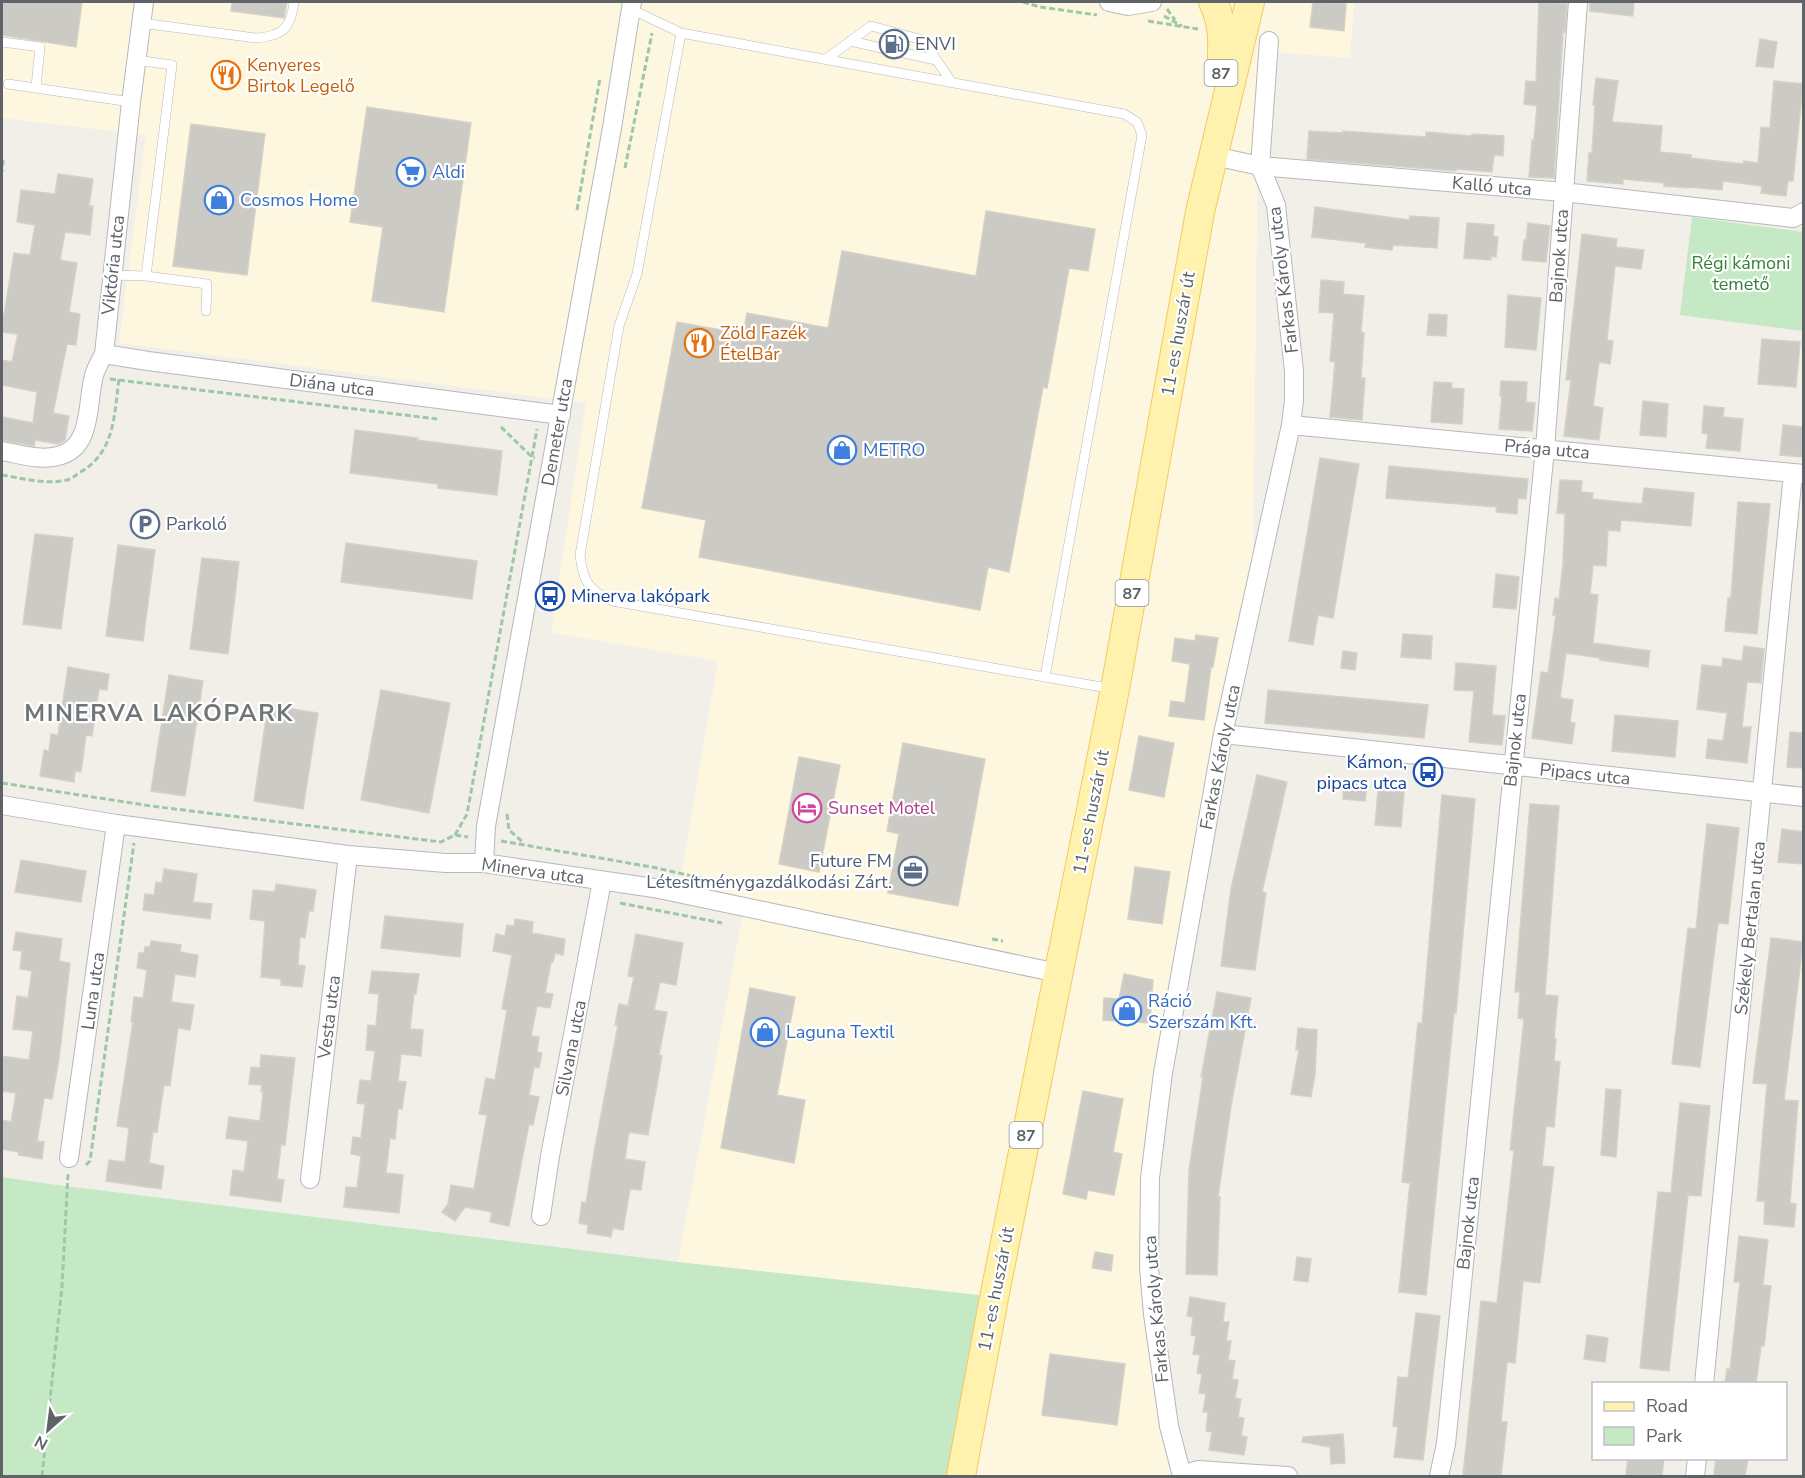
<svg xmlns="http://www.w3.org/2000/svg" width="1805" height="1478" viewBox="0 0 1805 1478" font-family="'Nunito Sans',sans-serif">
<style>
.commercial{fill:#fef7e0}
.green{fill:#c5e8c5}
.building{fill:#cccac5;stroke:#d6d1c6;stroke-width:1.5}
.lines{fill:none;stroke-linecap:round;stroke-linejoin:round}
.lane-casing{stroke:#b5b8bc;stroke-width:10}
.street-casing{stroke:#b5b8bc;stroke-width:20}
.primary-casing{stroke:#f2c960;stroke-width:30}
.path{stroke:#9cc7a9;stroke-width:3;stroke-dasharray:6 3;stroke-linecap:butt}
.lane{stroke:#fff;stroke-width:9}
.street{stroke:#fff;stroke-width:18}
.primary{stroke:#fff2af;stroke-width:28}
.labels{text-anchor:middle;stroke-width:4.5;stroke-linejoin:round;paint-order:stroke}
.shield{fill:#fff;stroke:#8f9295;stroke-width:1.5}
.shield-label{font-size:16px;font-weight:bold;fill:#5f6368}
.service-label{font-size:18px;fill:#4e5e75;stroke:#fff;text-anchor:start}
.food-label{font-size:18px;fill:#c56008;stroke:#fff;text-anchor:start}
.shop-label{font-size:18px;fill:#366cbe;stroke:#fff;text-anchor:start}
.street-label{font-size:18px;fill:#5f6368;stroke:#fff}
.park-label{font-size:18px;fill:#348238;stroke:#fff}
.transit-label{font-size:18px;fill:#164399;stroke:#fff;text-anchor:start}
.hotel-label{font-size:18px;fill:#b23c85;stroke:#fff;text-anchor:start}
.district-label{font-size:24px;font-weight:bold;letter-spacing:1.5px;fill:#70757a;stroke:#fff}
</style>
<rect width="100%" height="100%" fill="#f1efe8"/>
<path class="commercial" d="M2 2H1354L1350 58 1259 51 1253 555 1214 733 1142 1177 1175 1476H947L988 1296 678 1262 746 897 680 882 718 661 551 633 586 403 119 343 146 135 2 118Z"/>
<path class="green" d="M1692 217 1803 232V331L1680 315Z
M2 1177 49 1184 678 1262 988 1296 947 1476H2Z"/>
<path class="building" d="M2 2H82L76 47 2 35Z
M232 2H287L284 18 231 11Z
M1313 2 1346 4 1344 31 1310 27Z
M1539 2 1567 4 1565 32 1563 31 1554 178 1529 177 1532 140H1534L1537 106 1524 104 1526 81 1536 82Z
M1590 2H1634L1633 16 1590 11Z
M1760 39 1777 42 1773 68 1756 66Z
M1596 78 1618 81 1612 122 1662 126 1660 152 1691 155V158L1743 164 1744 161 1758 163 1761 127 1770 128 1774 81 1803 84 1793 181H1788L1786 196 1761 193 1762 186 1723 181 1722 190 1688 187V188L1664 186V183L1623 179V184L1587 181 1589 153H1592L1595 105H1593Z
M367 107 471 123 444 312 372 301 383 227 350 222Z
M191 124 265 134 247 275 173 266Z
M1309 131 1343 133V131L1426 137V132L1472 136V134L1504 136 1503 156 1494 155 1492 172 1456 169V171L1307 159Z
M58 174 93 179 89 206H93L90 235 65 232 60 260 77 263 69 312 80 314 76 345 67 344 53 413 69 416 65 440 58 444 35 440 34 446 2 440V417L33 423 37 392 2 385V360L12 362 18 334 2 332V315H4L14 253 30 255 35 225 17 222 21 190 55 194Z
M1315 207 1409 220 1410 216 1439 218 1437 248 1393 245 1392 250 1365 247 1366 243 1312 237Z
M986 211 1095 229 1088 271 1069 268 1047 388 1043 387 1009 572 988 567 980 610 699 557 706 520 642 508 677 322 743 334 747 313 828 328 842 251 976 276Z
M1467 223 1494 225 1493 236 1498 237 1496 257 1491 256V260L1464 258Z
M1528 223 1550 226 1546 262 1522 260 1524 240H1526Z
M1582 234 1617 239 1616 247 1644 250 1641 269 1615 266 1607 340 1613 341 1610 364 1599 362 1593 406 1603 408 1599 440 1564 436 1571 380H1566Z
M1321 280 1344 282 1343 294 1364 296 1361 332 1364 333 1361 378H1365L1362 420 1330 417 1335 362 1330 361 1334 313 1319 312Z
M1508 295 1541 298 1536 350 1505 347Z
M1429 314 1447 315 1446 336 1427 335Z
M1762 339 1800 342 1796 387 1758 384Z
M1501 381 1527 382 1526 402 1535 403 1532 431 1499 429 1502 396H1500Z
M1434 382 1452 383 1451 388 1464 389 1462 424 1431 422Z
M1643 401 1668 404 1666 437 1640 435Z
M1704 406 1724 408 1723 417 1743 419 1740 451 1706 448 1708 434 1702 433Z
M1783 425 1803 427V457L1780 455Z
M355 430 418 438 417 440 502 451 497 495 438 488V484L350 473Z
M1320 458 1359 464 1333 618 1318 615 1313 645 1289 641Z
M1389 466 1528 479 1526 499 1518 498 1517 514 1496 512 1497 507 1386 498Z
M1560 480 1582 481 1581 492 1593 493 1592 499 1642 504 1644 488 1694 493 1691 526 1621 520 1620 531 1608 530 1606 566 1593 565 1590 594 1598 595 1593 643 1650 651 1648 667 1600 660V658L1566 653 1560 698 1573 700 1570 722 1575 723 1572 744 1532 738 1541 672 1548 673 1556 615H1553L1555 598 1559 599 1563 564 1565 514 1557 513Z
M1738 502 1770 504 1757 634 1725 631 1728 598H1731Z
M35 534 73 538 61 629 23 624Z
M346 543 477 561 472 599 341 582Z
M118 545 155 550 143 641 106 636Z
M202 558 239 562 228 654 190 649Z
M1496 574 1519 577 1516 609 1493 607Z
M1403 634 1432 636 1431 659 1401 657Z
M1196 635 1218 638 1213 667H1211L1204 720 1169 716 1171 701 1185 703 1190 664 1172 661 1175 638 1195 641Z
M1744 646 1764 649 1761 683 1747 682 1742 727H1751L1747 763 1706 758 1708 739 1723 741 1727 713 1697 709 1702 665 1722 667 1723 658 1742 661Z
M1343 651 1357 653 1355 670 1341 668Z
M1456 663 1496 666 1492 715 1505 716 1502 745 1469 742 1474 691 1454 690Z
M68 667 109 674 107 690 99 689 92 736 86 735 81 772 75 771 74 782 40 776 44 750 49 751 51 734 58 735Z
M169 675 203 681 185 796 151 791Z
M381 690 450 703 429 813 361 800Z
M1268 690 1428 705 1424 738 1265 723Z
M268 705 318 713 303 809 254 801Z
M1615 715 1678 721 1675 757 1612 751Z
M1790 732 1803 733V768L1787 767Z
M1139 736 1174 743 1164 797 1129 790Z
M903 743 985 759 958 906 888 893 899 834 887 831Z
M799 757 840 765 819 872 779 864Z
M1257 775 1287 782 1262 892 1266 893 1255 970 1221 966 1231 889Z
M1344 783 1367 785 1365 801 1343 799Z
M1378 790 1404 792 1401 827 1375 825Z
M1442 795 1475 799 1456 1013H1454L1426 1295 1399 1292 1410 1183 1402 1182 1418 1023 1422 1024Z
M1530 804 1559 806 1545 995 1558 996 1554 1038 1556 1039 1554 1061 1560 1062 1554 1127 1546 1126 1542 1166 1554 1167 1540 1283 1523 1281 1515 1363 1507 1362 1501 1422H1507L1501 1476H1463L1481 1301 1497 1303 1514 1150H1510L1524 1019 1518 1018 1520 992H1515Z
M1707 824 1739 828 1728 924 1718 923 1700 1067 1672 1064 1688 928 1696 929Z
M1782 829 1803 832V864L1778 862Z
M21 860 86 871 81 902 15 892Z
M1135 867 1170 872 1162 924 1128 919Z
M164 869 197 874 193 902 212 904 210 919 143 910 145 894 154 895 156 882 162 883Z
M276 884 316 890 313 911H309L305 938 300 937 298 965 305 966 302 987 281 985V979L261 977 265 921 250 919 253 890 275 892Z
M385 916 463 924 460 957 381 948Z
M515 919 533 922 532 933 565 939 563 955 555 953 553 962H551L545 993 553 994 550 1008 537 1006 531 1036 539 1037 537 1052 542 1053 539 1068 534 1067 529 1095 539 1097 533 1125 529 1124 509 1226 490 1222 492 1212 465 1207 455 1221 442 1212 448 1204 451 1185 474 1189 487 1115 479 1114 486 1078 495 1080 507 1010 502 1009 512 955 493 951 496 934 505 936 507 925 514 926Z
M16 932 62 939 59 961 70 963 59 1059 52 1099 44 1098 37 1141 44 1142 42 1159 18 1155 19 1152 2 1149V1120L11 1122 16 1093 2 1091V1056L29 1060 33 1031 13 1029 17 996 28 998 32 971 20 969 22 951 13 950Z
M636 934 683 943 676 985 660 982 654 1010 667 1012 659 1055 662 1056 648 1135 629 1132 625 1159 645 1162 641 1190 630 1189 623 1230 613 1228 611 1237 587 1233 588 1225 579 1223 582 1202 586 1203 595 1147 618 1025H615L619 1004 628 1006 634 977 628 976Z
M1771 938 1803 942 1784 1100 1798 1101 1790 1203 1796 1204 1794 1227 1764 1224 1765 1201H1757L1767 1084 1753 1083Z
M151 941 181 945 180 952 198 955 195 977 175 974 171 1002 194 1005 190 1030 178 1028 170 1086 164 1085 157 1132H153L149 1163 164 1166 161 1189 106 1181 109 1160 125 1162 129 1128 117 1126 133 1022H131L134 997 143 998 147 970 137 968 139 953H144L145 947H150Z
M372 971 419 974 416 994 414 993 410 1029 423 1030 421 1056 401 1054 398 1081 406 1082 402 1109 398 1108 395 1139 390 1138 386 1173 403 1175 399 1213 344 1207 346 1187 357 1188 361 1156 351 1154 353 1137 361 1138 365 1104 357 1103 360 1080 371 1081 375 1051 366 1050 368 1025 376 1026 379 994 369 993Z
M1124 974 1153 980 1150 1023 1103 1020 1104 998 1119 999Z
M750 988 795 997 777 1095 805 1100 794 1163 721 1148Z
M1217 992 1251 998 1231 1106 1218 1197H1220L1217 1275 1186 1274 1189 1170 1203 1077H1201Z
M1298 1028 1317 1030 1315 1075 1311 1097 1291 1094 1299 1050H1296Z
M261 1055 295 1058 285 1145H281L277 1179 284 1180 281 1202 230 1195 233 1170 244 1172 248 1141 226 1138 229 1117 260 1121 263 1092H261L262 1085 249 1084 251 1067 260 1068Z
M1606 1089 1621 1090 1616 1157 1601 1155Z
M1083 1091 1123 1099 1113 1152 1122 1154 1114 1195 1088 1190 1086 1199 1063 1194Z
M1680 1103 1710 1106 1701 1196 1688 1195 1669 1371 1640 1368 1658 1192 1671 1193Z
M1739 1236 1768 1240 1763 1285 1771 1286 1764 1346H1761L1756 1383H1725L1727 1369H1730L1740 1282H1734Z
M1095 1252 1113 1255 1111 1271 1092 1268Z
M1297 1257 1311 1259 1308 1282 1294 1280Z
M1190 1297 1225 1303 1223 1322H1229L1226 1341H1231L1228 1360 1235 1361 1232 1379 1238 1380 1235 1398 1241 1399 1238 1417 1244 1418 1241 1436 1247 1437 1244 1455 1209 1450 1212 1432 1206 1431 1208 1412H1203L1206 1394 1199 1393 1202 1374 1197 1373 1200 1355 1193 1354 1196 1336 1191 1335 1193 1317 1187 1316Z
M1416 1313 1440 1316 1423 1460 1394 1457 1398 1427 1393 1426 1398 1377 1408 1378Z
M1587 1335 1608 1338 1605 1362 1584 1359Z
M1050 1354 1125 1364 1117 1425 1042 1415Z
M1343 1434 1345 1463 1331 1464 1330 1447 1302 1442 1303 1437Z
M1628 1458H1664L1662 1476H1626Z
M1716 1458H1748L1745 1476H1714Z"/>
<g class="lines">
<g class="lane-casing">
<path id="lane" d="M631 9 681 33 1124 114 1137 122 1142 135 1045 677
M141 23 256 38C283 36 291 28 294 2
M681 33 637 274 619 326 580 555C583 581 588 590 612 601L1113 689
M850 41 936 60
M2 42 40 47 36 87
M826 59 871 26 923 40 952 83
M136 60 172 65 146 276
M8 84 131 102
M112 275 146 276 207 284 206 311"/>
</g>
<g class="street-casing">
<path id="street" d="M1109 2 1128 6 1152 2
M1214 156 1260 166 1563 192 1793 218 1804 212
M104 354 148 361 561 415
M1291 425 1804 474
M2 451C19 454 40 461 58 456 92 448 87 406 93 380 94 371 100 362 104 354L131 102 144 2
M1223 734 1804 797
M2 805 116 824 348 855 446 863H484L654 888 1058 973
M484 863 486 826 612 128 632 2
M69 1158 116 824
M310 1179 348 855
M541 1216 550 1156 602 881
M1704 1384 1793 473
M1182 1475 1198 1470 1288 1476
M1182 1476 1169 1426 1153 1314 1149 1268 1150 1178 1163 1073 1223 734 1291 425 1294 400V371L1276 205 1260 166 1269 41
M1439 1476 1446 1444 1545 449 1578 2
M1695 1476 1697 1458"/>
</g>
<g class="primary-casing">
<path id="primary" d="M1213 2C1224 24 1223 45 1221 70
M961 1476 994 1298 1115 689 1200 212 1250 2"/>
</g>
<path class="path" d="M1023 2 1040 7 1097 15
M1167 9 1175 20
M1164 16 1182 26
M1148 21 1198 29
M2 161H3L2 172
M625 168 652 33
M577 210 600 78
M110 379 437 419
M501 427 532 457 535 458
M2 475C21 478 47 485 67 480 71 479 75 476 79 473 115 453 114 416 119 379
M2 783 151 806 441 842 455 835 468 837
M507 814 509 830 524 843
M455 835 467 814 537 429
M501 841 652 867 710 880
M620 903 722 923
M992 939 1003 941
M86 1165 90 1161 134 843
M42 1476 62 1286 68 1174"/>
<use href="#lane" class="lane"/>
<use href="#street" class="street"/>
<use href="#primary" class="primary"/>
</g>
<defs>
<g id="fuel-ring" transform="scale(1.5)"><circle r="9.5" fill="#fff" stroke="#5c6f8a" stroke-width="1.5"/><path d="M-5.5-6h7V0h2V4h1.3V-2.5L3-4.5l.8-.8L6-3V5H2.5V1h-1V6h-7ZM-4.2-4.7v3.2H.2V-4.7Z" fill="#5c6f8a"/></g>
<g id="restaurant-ring" transform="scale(1.5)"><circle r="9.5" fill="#fff" stroke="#e8710a" stroke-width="1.5"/><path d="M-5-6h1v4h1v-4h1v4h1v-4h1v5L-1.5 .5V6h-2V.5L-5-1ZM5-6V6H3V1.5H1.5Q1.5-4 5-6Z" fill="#e8710a"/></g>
<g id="supermarket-ring" transform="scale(1.5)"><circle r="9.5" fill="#fff" stroke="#3f7fe0" stroke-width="1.5"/><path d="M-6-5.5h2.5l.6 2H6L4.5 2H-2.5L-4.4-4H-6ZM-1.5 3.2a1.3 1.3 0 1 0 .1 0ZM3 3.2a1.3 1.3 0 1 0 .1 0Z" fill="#3f7fe0"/></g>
<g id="shop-ring" transform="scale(1.5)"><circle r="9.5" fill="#fff" stroke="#3f7fe0" stroke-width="1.5"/><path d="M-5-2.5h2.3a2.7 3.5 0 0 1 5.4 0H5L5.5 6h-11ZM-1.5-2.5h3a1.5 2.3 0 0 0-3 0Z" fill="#3f7fe0"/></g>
<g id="parking-ring" transform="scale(1.5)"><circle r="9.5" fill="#fff" stroke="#5c6f8a" stroke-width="1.5"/><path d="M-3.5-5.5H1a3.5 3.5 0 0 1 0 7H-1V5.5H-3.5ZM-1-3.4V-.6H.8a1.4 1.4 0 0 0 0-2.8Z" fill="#5c6f8a"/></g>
<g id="bus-ring" transform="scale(1.5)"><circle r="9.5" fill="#fff" stroke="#1a4fb4" stroke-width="1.5"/><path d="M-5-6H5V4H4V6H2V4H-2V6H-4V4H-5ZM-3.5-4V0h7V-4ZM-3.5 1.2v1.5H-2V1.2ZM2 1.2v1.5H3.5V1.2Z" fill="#1a4fb4"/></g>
<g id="hotel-ring" transform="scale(1.5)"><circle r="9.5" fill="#fff" stroke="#d1479c" stroke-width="1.5"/><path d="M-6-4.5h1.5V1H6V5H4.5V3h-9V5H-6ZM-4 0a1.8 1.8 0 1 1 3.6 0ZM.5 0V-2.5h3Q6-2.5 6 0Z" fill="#d1479c"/></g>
<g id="office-ring" transform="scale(1.5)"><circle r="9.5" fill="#fff" stroke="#5c6f8a" stroke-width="1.5"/><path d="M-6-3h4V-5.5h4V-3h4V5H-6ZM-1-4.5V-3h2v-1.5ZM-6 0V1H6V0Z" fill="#5c6f8a"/></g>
</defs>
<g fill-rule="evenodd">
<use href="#fuel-ring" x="894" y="44"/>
<use href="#restaurant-ring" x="226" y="75"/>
<use href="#supermarket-ring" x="411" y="172"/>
<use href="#shop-ring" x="219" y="200"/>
<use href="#restaurant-ring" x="699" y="343"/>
<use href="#shop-ring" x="842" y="450"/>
<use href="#parking-ring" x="145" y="524"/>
<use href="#bus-ring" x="550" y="596"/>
<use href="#bus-ring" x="1428" y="772"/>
<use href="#hotel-ring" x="807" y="808"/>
<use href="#office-ring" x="913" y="871"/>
<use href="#shop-ring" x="1127" y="1011"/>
<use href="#shop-ring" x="765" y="1032"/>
</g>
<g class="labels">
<g class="shield">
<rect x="1204.5" y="60" width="33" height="26" rx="4.5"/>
<rect x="1115.5" y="580" width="33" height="26" rx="4.5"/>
<rect x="1009.5" y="1122" width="33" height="26" rx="4.5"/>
</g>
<g class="shield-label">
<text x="1221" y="79">87</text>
<text x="1132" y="599">87</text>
<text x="1026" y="1141">87</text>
</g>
<g class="service-label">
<text x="915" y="50">ENVI</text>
<text x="166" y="530">Parkoló</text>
<text x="892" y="867" text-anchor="end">Future FM<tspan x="892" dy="21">Létesítménygazdálkodási Zárt.</tspan></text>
</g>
<g class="food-label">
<text x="247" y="71">Kenyeres<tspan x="247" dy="21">Birtok Legelő</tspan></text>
<text x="720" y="339">Zöld Fazék<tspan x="720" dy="21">ÉtelBár</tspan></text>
</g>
<g class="shop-label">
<text x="432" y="178">Aldi</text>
<text x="240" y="206">Cosmos Home</text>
<text x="863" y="456">METRO</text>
<text x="1148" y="1007">Ráció<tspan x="1148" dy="21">Szerszám Kft.</tspan></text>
<text x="786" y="1038">Laguna Textil</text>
</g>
<g class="street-label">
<text transform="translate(1492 186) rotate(5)" y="6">Kalló utca</text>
<text transform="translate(1559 256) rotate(-86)" y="6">Bajnok utca</text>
<text transform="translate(113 265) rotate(-84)" y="6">Viktória utca</text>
<text transform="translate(1283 280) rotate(-97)" y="6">Farkas Károly utca</text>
<text transform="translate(1178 334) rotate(-80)" y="6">11-es huszár út</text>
<text transform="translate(332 385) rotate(7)" y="6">Diána utca</text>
<text transform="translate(557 432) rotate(-80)" y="6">Demeter utca</text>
<text transform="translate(1547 449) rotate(5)" y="6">Prága utca</text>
<text transform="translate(1515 740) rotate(-84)" y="6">Bajnok utca</text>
<text transform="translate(1220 757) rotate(-79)" y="6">Farkas Károly utca</text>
<text transform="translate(1585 774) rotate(6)" y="6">Pipacs utca</text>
<text transform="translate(1091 812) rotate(-79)" y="6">11-es huszár út</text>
<text transform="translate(533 871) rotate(8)" y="6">Minerva utca</text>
<text transform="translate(1750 928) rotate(-84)" y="6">Székely Bertalan utca</text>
<text transform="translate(93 991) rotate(-82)" y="6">Luna utca</text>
<text transform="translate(329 1017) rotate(-83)" y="6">Vesta utca</text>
<text transform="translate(571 1048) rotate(-79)" y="6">Silvana utca</text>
<text transform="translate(1468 1223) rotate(-84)" y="6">Bajnok utca</text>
<text transform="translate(996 1289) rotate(-79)" y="6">11-es huszár út</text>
<text transform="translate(1156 1309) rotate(-95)" y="6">Farkas Károly utca</text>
</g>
<g class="park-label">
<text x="1741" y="269">Régi kámoni<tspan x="1741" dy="21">temető</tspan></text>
</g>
<g class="transit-label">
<text x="571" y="602">Minerva lakópark</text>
<text x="1407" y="768" text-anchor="end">Kámon,<tspan x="1407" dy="21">pipacs utca</tspan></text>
</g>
<g class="hotel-label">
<text x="828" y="814">Sunset Motel</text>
</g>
<g class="district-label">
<text x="159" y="721">MINERVA LAKÓPARK</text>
</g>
</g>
<rect width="1805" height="1478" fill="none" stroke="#5f6368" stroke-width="6"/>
<rect x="1592" y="1382" width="195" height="78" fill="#ffffff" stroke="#bfc1c3" stroke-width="1.5"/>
<rect x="1604" y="1402" width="30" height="9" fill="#fff2af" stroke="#bfc1c3" stroke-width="1.5"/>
<text x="1646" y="1412" font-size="18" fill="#5f6368">Road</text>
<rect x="1604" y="1427" width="30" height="18" fill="#c5e8c5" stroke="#bfc1c3" stroke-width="1.5"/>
<text x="1646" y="1442" font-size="18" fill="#5f6368">Park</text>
<g transform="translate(48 1430) rotate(208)" stroke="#ffffff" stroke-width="4.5" paint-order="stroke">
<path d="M0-4.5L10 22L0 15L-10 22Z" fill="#5f6368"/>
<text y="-9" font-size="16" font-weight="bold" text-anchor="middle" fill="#5f6368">N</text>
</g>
</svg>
